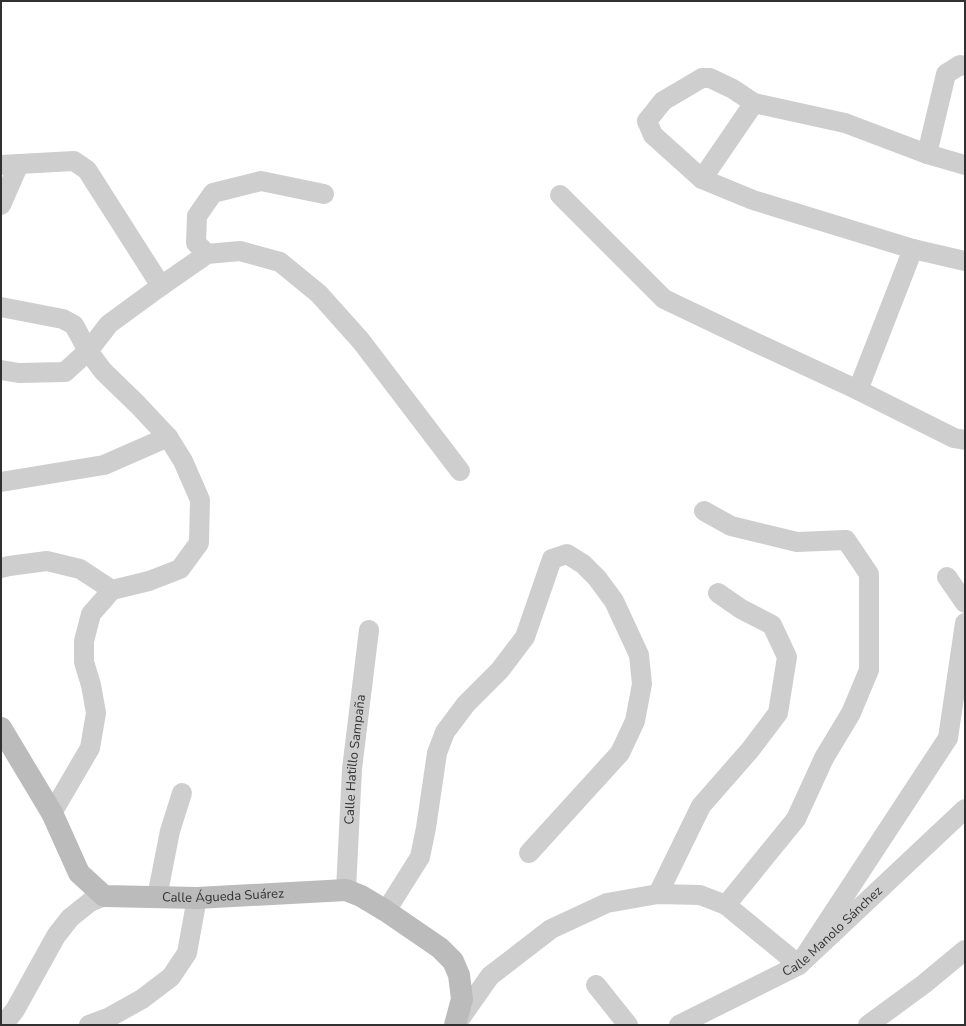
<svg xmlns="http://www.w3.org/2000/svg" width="966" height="1026" viewBox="0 0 966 1026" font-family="'Nunito Sans',sans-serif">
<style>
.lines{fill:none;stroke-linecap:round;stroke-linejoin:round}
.street{stroke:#cecece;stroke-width:20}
.secondary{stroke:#bbb;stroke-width:22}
.labels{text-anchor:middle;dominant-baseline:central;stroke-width:4;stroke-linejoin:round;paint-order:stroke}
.street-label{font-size:13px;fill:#313131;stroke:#fff}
</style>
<rect width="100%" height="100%" fill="#fff"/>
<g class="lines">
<!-- street -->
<g class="street">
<path d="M 927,154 L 946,74 L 960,65 L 965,66"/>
<path d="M 1,165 L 74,161 L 87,170 L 161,286"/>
<path d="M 965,165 L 927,154 L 845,123 L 754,103 L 733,89 L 710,78 L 702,78 L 663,101 L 647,121 L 653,135 L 702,179 L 753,200 L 913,249 L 965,261"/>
<path d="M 702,179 L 754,103"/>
<path d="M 560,195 L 664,299 L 750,340 L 858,390 L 954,438 L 965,440"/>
<path d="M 1,205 L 19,164"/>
<path d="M 207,254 L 196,243 L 197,216 L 213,193 L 261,181 L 324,194"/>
<path d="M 1,307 L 63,319 L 74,325 L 88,351 L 103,371 L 138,405 L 168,437 L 183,461 L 200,500 L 199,543 L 180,569 L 149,581 L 112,590 L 91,614 L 84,641 L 84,662 L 91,685 L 96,713 L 90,748 L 52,813"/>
<path d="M 1,370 L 19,373 L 65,372 L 88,351 L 109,324 L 161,286 L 207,254 L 240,251 L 280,262 L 319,294 L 361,341 L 460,471"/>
<path d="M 858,390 L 913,249"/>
<path d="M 1,482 L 104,465 L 168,437"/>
<path d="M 1,568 L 9,566 L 47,561 L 80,569 L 112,590"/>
<path d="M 947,577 L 965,603"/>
<path id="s1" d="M 346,890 L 352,769 L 369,630"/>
<path d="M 658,894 L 701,806 L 750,750 L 778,713 L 787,657 L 772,625 L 741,609 L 718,593"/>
<path d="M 157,897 L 170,831 L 182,793"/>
<path d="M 726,905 L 799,965 L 948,738 L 965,623"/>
<path d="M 386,911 L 420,857 L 426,828 L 437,753 L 445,732 L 466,704 L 500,670 L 525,637 L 552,559 L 567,554 L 583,564 L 597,578 L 614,601 L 639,655 L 642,684 L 635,721 L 620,753 L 529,853"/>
<path d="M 596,985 L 628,1025"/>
<path d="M 457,1023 L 490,976 L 551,929 L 607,903 L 658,894 L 700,895 L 726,905 L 796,819 L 824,758 L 851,713 L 869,670 L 869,574 L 846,540 L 797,542 L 731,526 L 704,511"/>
<path d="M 3,1025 L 15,1010 L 56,936 L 70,918 L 90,902 L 104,896"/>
<path d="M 89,1025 L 108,1018 L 142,999 L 171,977 L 187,953 L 197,898"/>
<path id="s2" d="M 679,1025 L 799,965 L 965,809"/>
<path d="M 868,1025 L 924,984 L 965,950"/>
</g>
<!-- secondary -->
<path class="secondary" id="s3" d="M 1,728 L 52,813 L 79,873 L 104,896 L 197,898 L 346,890 L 361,896 L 386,911 L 440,948 L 453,961 L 459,975 L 462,999 L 455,1025"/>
</g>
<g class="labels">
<!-- street labels -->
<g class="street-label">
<text stroke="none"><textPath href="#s1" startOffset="131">Calle Hatillo Sampaña</textPath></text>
<text stroke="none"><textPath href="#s3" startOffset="318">Calle Águeda Suárez</textPath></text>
<text stroke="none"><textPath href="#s2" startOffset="181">Calle Manolo Sánchez</textPath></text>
</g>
</g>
<!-- border -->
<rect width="966" height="1026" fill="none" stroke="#313131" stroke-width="4"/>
</svg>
